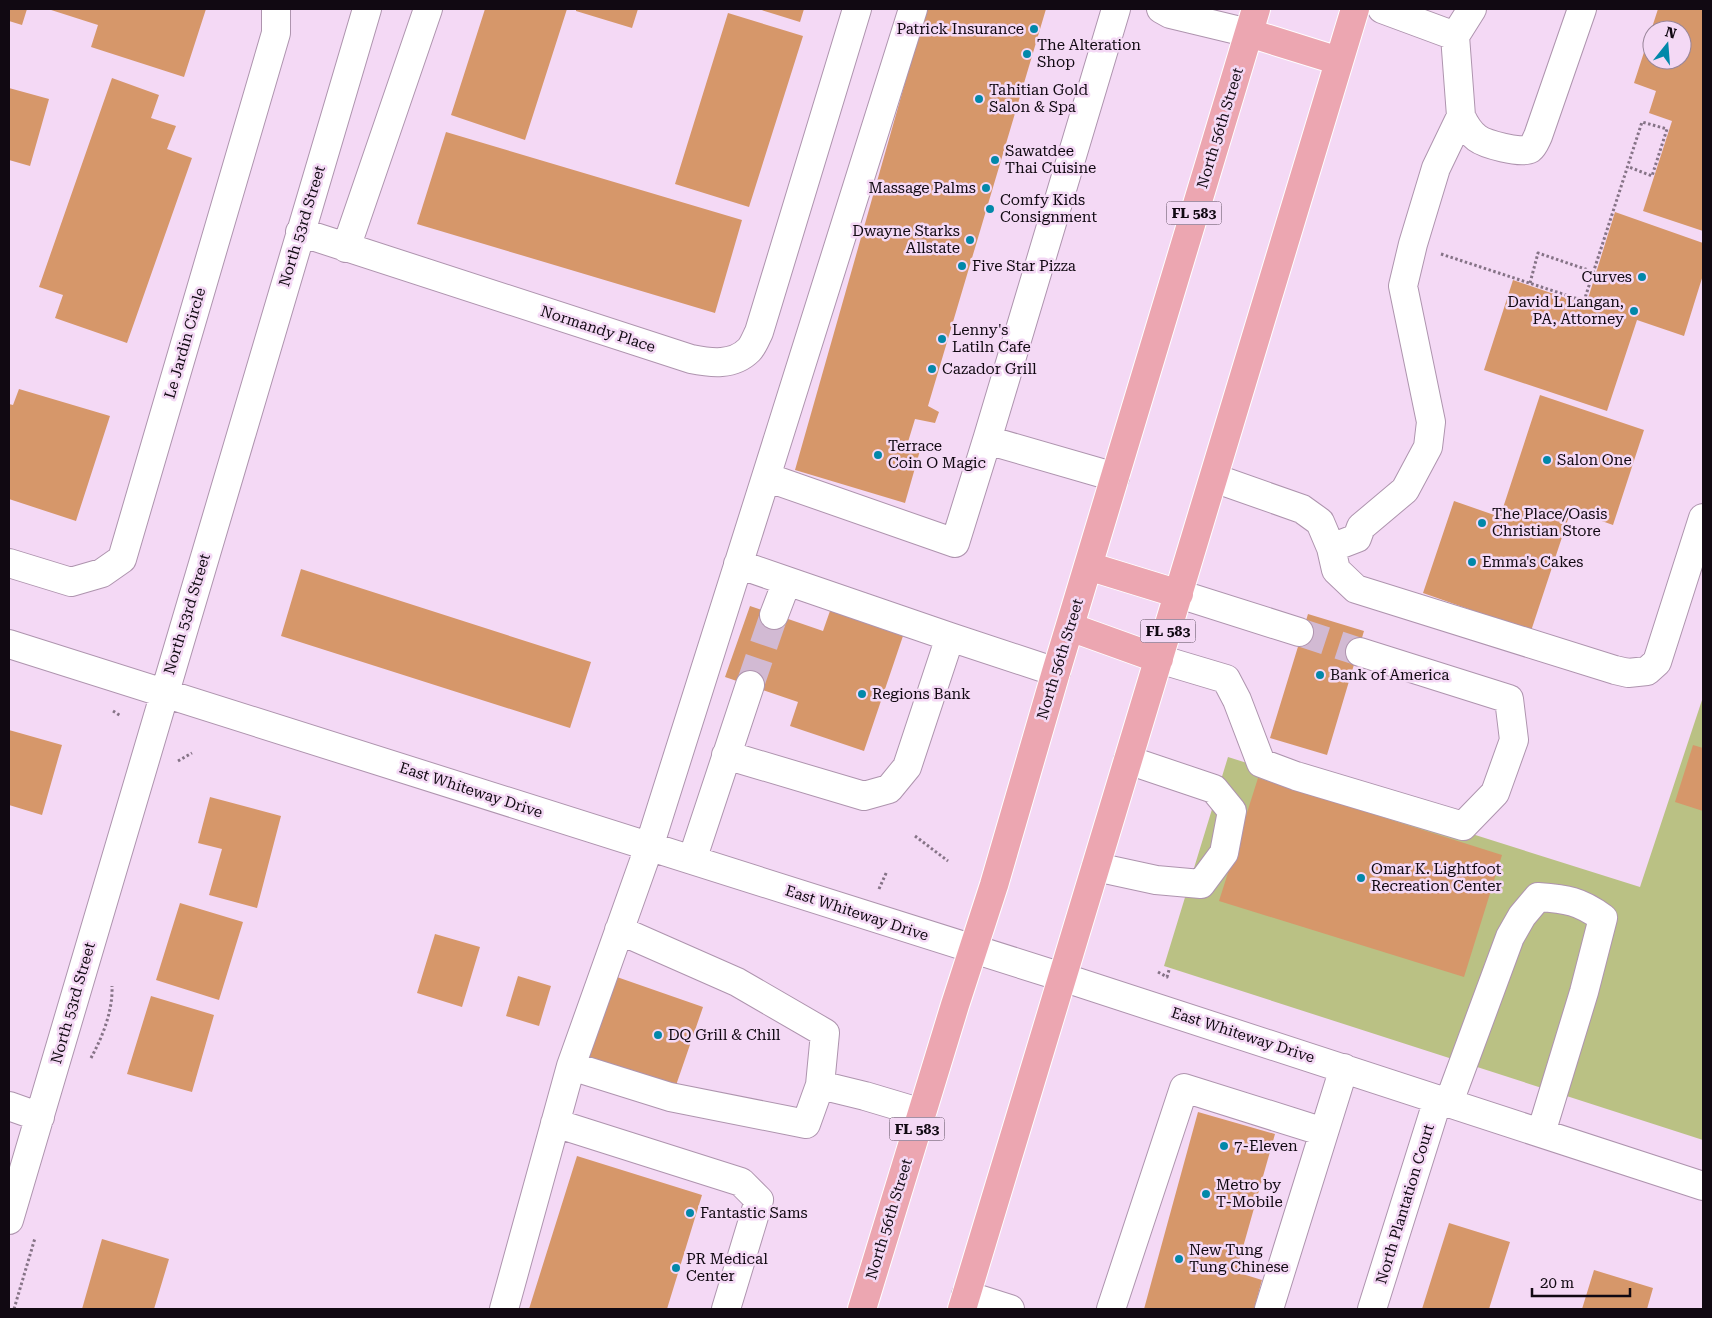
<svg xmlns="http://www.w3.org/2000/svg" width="1712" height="1318" viewBox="0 0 1712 1318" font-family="'Roboto Serif',serif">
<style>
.green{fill:#bac184}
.building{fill:#d6976a;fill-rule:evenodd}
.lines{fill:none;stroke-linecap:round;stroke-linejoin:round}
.minor-tunnel{stroke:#d2bad3;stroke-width:28;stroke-dasharray:28 14;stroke-linecap:butt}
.minor-casing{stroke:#ae94ae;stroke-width:30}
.major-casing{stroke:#fff;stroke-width:30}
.path{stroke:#857386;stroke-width:3;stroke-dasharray:2.5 2.5;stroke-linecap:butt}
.minor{stroke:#fff;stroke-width:28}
.major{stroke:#eca6b1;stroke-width:28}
.poi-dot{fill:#0288a9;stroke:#f4d9f5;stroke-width:2}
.labels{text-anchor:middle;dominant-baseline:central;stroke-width:5;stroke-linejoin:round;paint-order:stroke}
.shield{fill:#f4d9f5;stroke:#554756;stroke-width:1}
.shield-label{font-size:14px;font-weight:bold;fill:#110912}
.poi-label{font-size:15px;fill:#110912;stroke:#f4d9f5;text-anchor:start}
.street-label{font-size:15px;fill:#110912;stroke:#f4d9f5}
</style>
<rect width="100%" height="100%" fill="#f4d9f5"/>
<!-- green -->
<path class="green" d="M 1703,697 L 1703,1140 L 1164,966 L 1228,757 L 1640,887 Z"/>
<!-- building -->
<path class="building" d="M 9,9 L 27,9 L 22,25 L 9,21 Z
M 48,9 L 206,9 L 184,77 L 91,47 L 98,25 Z
M 485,9 L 567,9 L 525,140 L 451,115 Z
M 576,9 L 638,9 L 632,28 L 576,11 Z
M 758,9 L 804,9 L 800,22 Z
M 926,9 L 1046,9 L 928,406 L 939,412 L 935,423 L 915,419 L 908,442 L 921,447 L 905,503 L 795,470 Z
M 1658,9 L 1703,9 L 1703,231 L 1643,211 L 1672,121 L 1649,113 L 1656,91 L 1634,83 ZM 1652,30 L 1682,30 L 1682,60 L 1652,60 Z
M 728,13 L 803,36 L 749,207 L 675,184 Z
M 112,78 L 159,95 L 151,118 L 176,126 L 167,149 L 192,158 L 127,343 L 55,318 L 63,295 L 39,287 Z
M 9,88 L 49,99 L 30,166 L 9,160 Z
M 446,132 L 742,220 L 715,313 L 417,224 Z
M 1615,212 L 1703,243 L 1703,275 L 1684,336 L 1637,320 L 1607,411 L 1484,370 L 1513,280 L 1586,305 Z
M 19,389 L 110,416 L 76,521 L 9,499 L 9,404 L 13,405 Z
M 1540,395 L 1644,430 L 1613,525 L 1571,510 L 1531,631 L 1423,593 L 1454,501 L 1500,517 Z
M 301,569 L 591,662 L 570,728 L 281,636 Z
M 750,606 L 823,631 L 831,608 L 904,633 L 864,751 L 790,726 L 798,702 L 725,677 Z
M 1308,614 L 1364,631 L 1327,755 L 1270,738 Z
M 9,730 L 62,745 L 42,815 L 9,805 Z
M 1693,745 L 1703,748 L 1703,811 L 1675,802 Z
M 1258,778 L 1502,855 L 1464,977 L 1219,901 Z
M 210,797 L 281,816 L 257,908 L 209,895 L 222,849 L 198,843 Z
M 180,903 L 243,922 L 219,1000 L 156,980 Z
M 435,934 L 480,947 L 462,1007 L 417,993 Z
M 518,976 L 551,986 L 539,1026 L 506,1016 Z
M 614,976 L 703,1007 L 673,1094 L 584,1063 Z
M 151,996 L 214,1015 L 192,1092 L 127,1074 Z
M 1198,1112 L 1275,1134 L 1236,1272 L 1262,1280 L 1254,1309 L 1144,1309 Z
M 577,1156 L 702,1195 L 667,1309 L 529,1309 Z
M 1449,1223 L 1510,1242 L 1489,1309 L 1422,1309 Z
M 102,1239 L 169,1259 L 154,1309 L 82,1309 Z
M 1594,1270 L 1653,1288 L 1647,1309 L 1582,1309 Z"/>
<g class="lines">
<!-- minor-tunnel -->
<path class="minor-tunnel" d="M 1299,632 L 1360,652
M 750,685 L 774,615"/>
<defs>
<path id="minor" d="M 913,9 L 766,477 L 955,543 L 987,440 L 1115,477
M 1161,9 L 1170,14 L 1249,33
M 1382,9 L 1455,36
M 1472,9 L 1455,36 L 1461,116 C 1465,125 1469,132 1477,138 C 1485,144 1521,154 1530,149 C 1534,146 1536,140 1538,136 L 1582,9
M 300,232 L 691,359 C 711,363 733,366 749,350 C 753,346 756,338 759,332 L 857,9
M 346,248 L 428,9
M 987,440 L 1116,9
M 1214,478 L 1302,509 L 1320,522 L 1331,548 L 1336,570 L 1356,589 L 1615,670 L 1628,673 L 1647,671 L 1657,662 L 1703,518
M 1331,548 L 1357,538 L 1361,527 L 1405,490 L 1428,447 L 1431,422 L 1403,286 L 1413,244 L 1436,168 L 1461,116
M 9,563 L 71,582 L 102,573 L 122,559 L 276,33 L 276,9
M 738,564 L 787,581
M 1179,594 L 1299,632
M 774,615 L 787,581 L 950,637 L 1056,672
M 9,644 L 1062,977 L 1703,1186
M 1159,659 L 1226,679 L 1237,700 L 1261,763 L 1296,776 L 1463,826 L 1495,793 L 1514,740 L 1509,699 L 1360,652
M 726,755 L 864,796 L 889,789 L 907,767 L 950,637
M 692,860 L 750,685
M 1096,867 L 1156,880 L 1201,884 L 1224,853 L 1232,811 L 1214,789 L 1128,760
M 571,1066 L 670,1097 L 806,1124 L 820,1085 L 825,1033 L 737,982 L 619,930
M 820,1085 L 865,1096 L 922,1113
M 1449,1102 L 1510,937 L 1522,916 L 1538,897 C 1567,899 1580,901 1603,918 L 1584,992 L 1541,1133
M 9,1106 L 40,1117
M 555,1123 L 741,1182 L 759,1200 L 726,1309
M 9,1220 L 367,9
M 966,1295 L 1010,1309
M 504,1309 L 571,1066 L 649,847 L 766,477
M 1111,1309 L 1184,1088 L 1324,1132
M 1269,1309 L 1344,1068
M 1372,1309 L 1438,1099"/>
<path id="major" d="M 1249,33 L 1339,61
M 1088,566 L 1179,594
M 1070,627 L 1159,659
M 862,1309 L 955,1005 L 994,885 L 1056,672 L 1256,9
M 962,1309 L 1355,9"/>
</defs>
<!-- minor casing -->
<use href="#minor" class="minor-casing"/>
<!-- major casing -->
<use href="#major" class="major-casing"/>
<!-- path -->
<path class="path" d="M 1441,254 L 1584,301 L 1642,122 L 1667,129 L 1652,176 L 1629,167
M 1530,283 L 1538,253 L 1594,272
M 113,711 L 121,716
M 178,761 L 192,753
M 915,836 L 948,861
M 879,889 L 887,871
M 1158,972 L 1167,977 L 1169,970
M 91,1058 C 103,1036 113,1010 112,986
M 14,1309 L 35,1238"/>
<!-- minor -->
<use href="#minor" class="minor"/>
<!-- major -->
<use href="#major" class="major"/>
</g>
<!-- markers -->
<g class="poi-dot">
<circle cx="1034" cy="29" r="5"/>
<circle cx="1027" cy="54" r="5"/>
<circle cx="979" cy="99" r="5"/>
<circle cx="995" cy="160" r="5"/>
<circle cx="986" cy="188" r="5"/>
<circle cx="990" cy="209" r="5"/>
<circle cx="970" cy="240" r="5"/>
<circle cx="962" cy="266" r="5"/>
<circle cx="1642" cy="277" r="5"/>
<circle cx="1634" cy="311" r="5"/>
<circle cx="942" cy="339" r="5"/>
<circle cx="932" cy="369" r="5"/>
<circle cx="878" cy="455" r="5"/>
<circle cx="1547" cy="460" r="5"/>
<circle cx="1482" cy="523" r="5"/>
<circle cx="1472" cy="562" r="5"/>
<circle cx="1320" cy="675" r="5"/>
<circle cx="862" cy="694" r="5"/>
<circle cx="1361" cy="878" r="5"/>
<circle cx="658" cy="1035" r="5"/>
<circle cx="1224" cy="1146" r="5"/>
<circle cx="1206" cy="1194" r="5"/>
<circle cx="690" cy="1213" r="5"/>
<circle cx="1179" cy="1259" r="5"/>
<circle cx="676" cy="1268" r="5"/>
</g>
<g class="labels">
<!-- shield labels -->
<g class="shield">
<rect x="1166.5" y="201.5" width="55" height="23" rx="4"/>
<rect x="1140.5" y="619.5" width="55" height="23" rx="4"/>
<rect x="889.5" y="1117.5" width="55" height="23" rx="4"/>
</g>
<g class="shield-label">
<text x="1194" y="213">FL 583</text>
<text x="1168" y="631">FL 583</text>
<text x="917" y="1129">FL 583</text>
</g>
<!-- poi labels -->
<g class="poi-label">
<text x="1024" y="29" text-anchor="end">Patrick Insurance</text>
<text x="1037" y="45">The Alteration<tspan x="1037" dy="17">Shop</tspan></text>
<text x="989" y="90">Tahitian Gold<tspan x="989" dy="17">Salon &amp; Spa</tspan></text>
<text x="1005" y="151">Sawatdee<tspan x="1005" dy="17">Thai Cuisine</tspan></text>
<text x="976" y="188" text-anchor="end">Massage Palms</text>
<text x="1000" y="200">Comfy Kids<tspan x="1000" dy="17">Consignment</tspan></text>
<text x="960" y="231" text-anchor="end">Dwayne Starks<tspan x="960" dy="17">Allstate</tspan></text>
<text x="972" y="266">Five Star Pizza</text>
<text x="1632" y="277" text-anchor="end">Curves</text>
<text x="1624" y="302" text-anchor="end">David L Langan,<tspan x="1624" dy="17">PA, Attorney</tspan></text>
<text x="952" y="330">Lenny's<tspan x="952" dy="17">Latiln Cafe</tspan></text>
<text x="942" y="369">Cazador Grill</text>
<text x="888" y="446">Terrace<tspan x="888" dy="17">Coin O Magic</tspan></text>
<text x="1557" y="460">Salon One</text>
<text x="1492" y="514">The Place/Oasis<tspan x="1492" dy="17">Christian Store</tspan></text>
<text x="1482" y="562">Emma's Cakes</text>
<text x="1330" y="675">Bank of America</text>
<text x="872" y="694">Regions Bank</text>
<text x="1371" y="869">Omar K. Lightfoot<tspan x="1371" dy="17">Recreation Center</tspan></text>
<text x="668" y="1035">DQ Grill &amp; Chill</text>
<text x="1234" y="1146">7-Eleven</text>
<text x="1216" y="1185">Metro by<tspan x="1216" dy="17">T-Mobile</tspan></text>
<text x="700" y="1213">Fantastic Sams</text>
<text x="1189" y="1250">New Tung<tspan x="1189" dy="17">Tung Chinese</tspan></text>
<text x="686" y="1259">PR Medical<tspan x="686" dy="17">Center</tspan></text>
</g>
<!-- street labels -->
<g class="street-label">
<text transform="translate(1220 128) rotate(-73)">North 56th Street</text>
<text transform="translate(302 226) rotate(-73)">North 53rd Street</text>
<text transform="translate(598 329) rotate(18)">Normandy Place</text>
<text transform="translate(185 343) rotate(-74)">Le Jardin Circle</text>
<text transform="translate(187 614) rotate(-73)">North 53rd Street</text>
<text transform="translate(1060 659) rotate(-73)">North 56th Street</text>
<text transform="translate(471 790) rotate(18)">East Whiteway Drive</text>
<text transform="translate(857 913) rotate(18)">East Whiteway Drive</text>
<text transform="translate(73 1003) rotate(-74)">North 53rd Street</text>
<text transform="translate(1243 1035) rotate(18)">East Whiteway Drive</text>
<text transform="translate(1405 1204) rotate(-73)">North Plantation Court</text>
<text transform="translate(889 1219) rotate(-73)">North 56th Street</text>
</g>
</g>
<!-- border -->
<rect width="1712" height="1318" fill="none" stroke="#110912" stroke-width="20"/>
<!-- north arrow -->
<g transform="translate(1667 45) rotate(17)"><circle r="24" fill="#f4d9f5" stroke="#99869a"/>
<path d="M0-4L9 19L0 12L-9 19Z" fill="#0288a9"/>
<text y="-8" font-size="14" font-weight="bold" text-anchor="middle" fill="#110912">N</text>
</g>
<!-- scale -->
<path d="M1532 1288v8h98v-8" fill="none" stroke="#110912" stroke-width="2.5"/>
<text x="1540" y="1288" font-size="15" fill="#110912" stroke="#f4d9f5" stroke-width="4" paint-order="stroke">20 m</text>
</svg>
